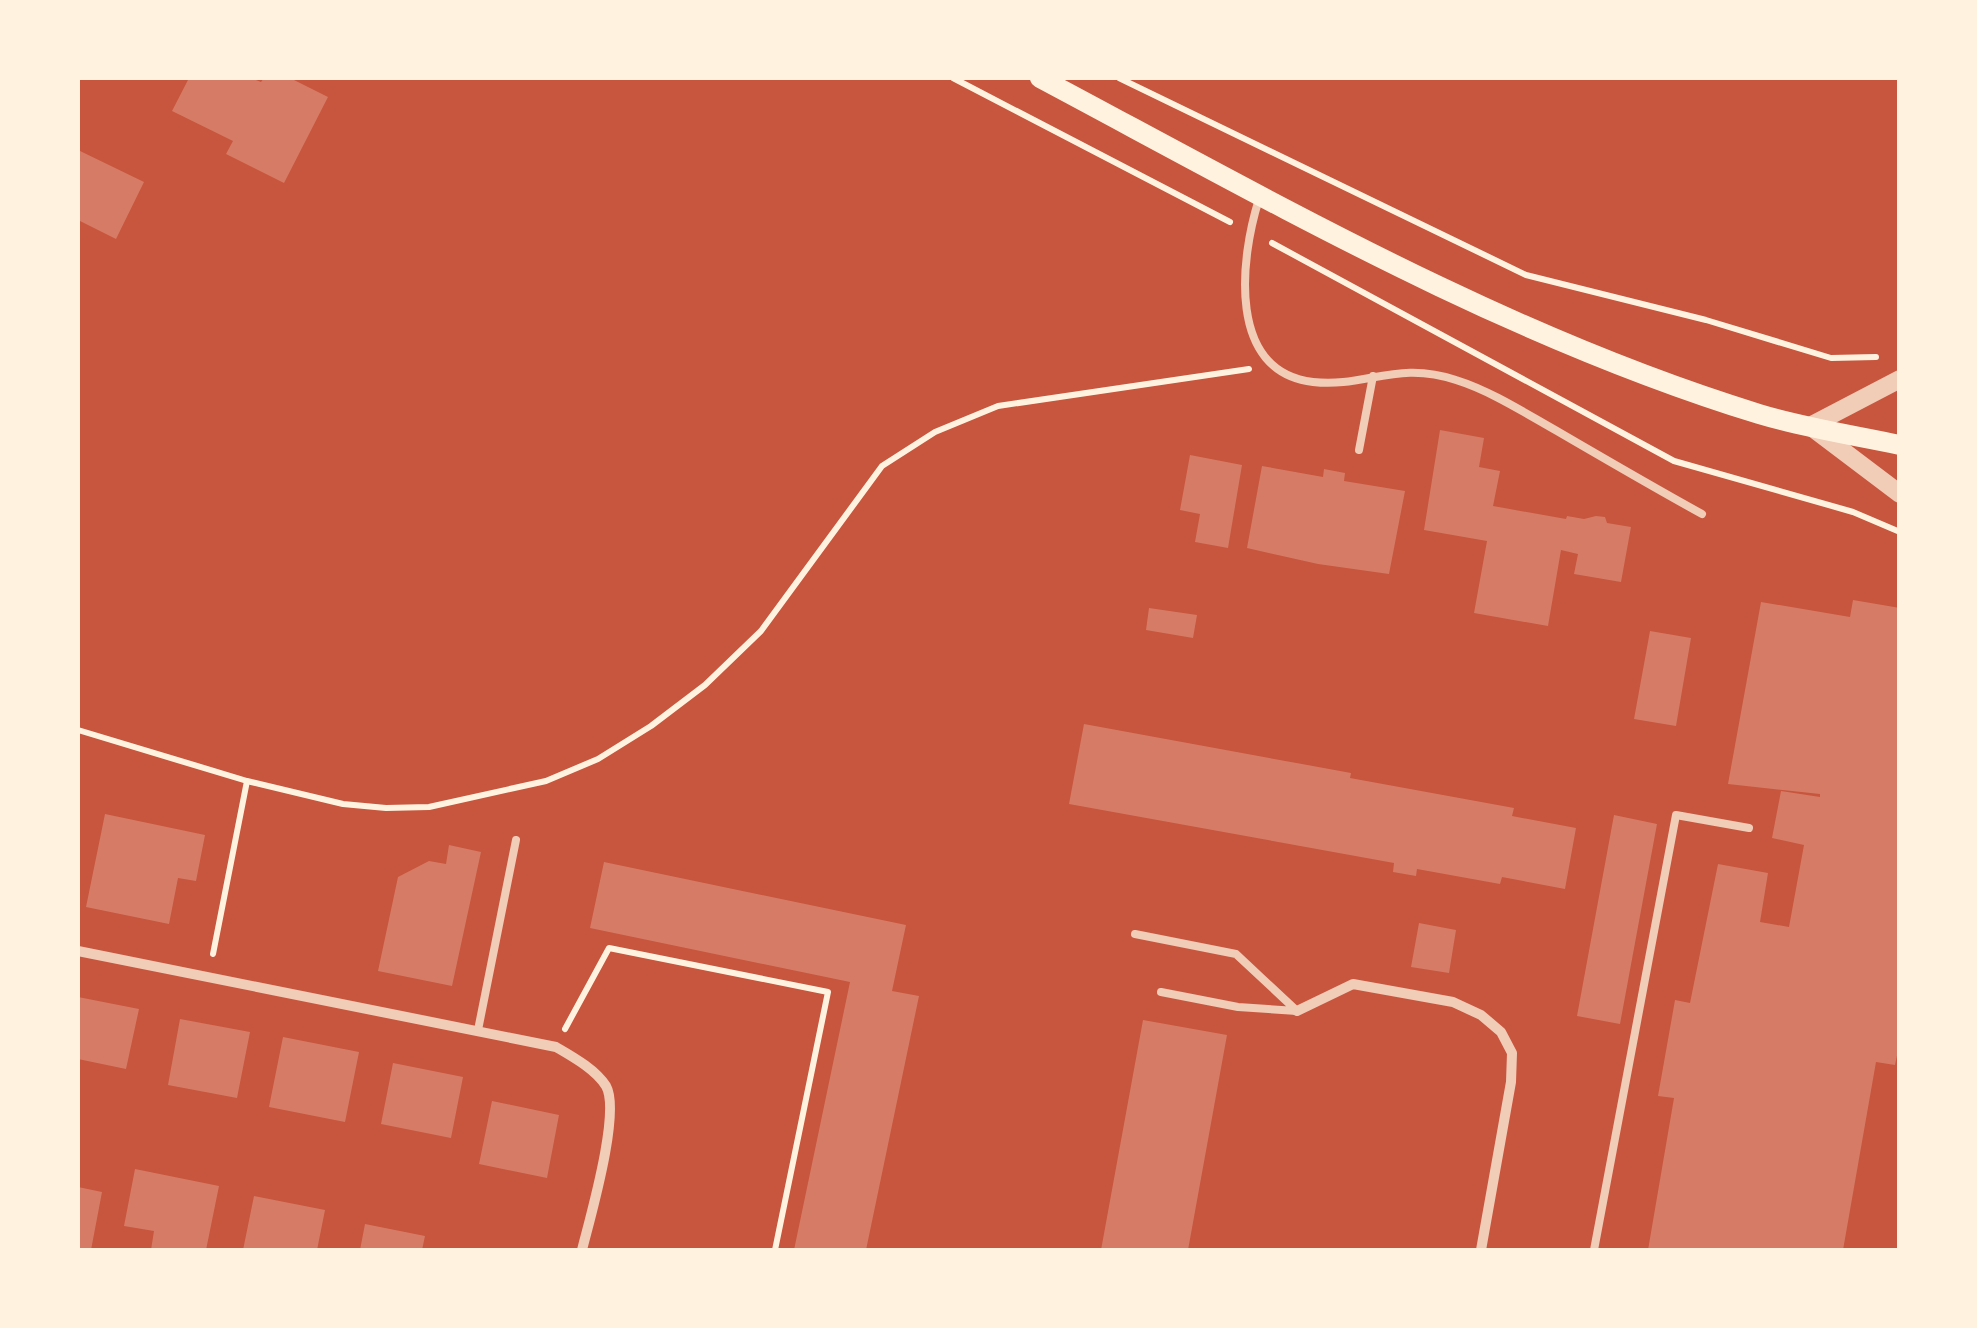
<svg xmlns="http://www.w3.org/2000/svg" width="1977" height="1328" viewBox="0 0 1977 1328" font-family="'Space Grotesk',sans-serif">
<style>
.building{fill:#d67c66}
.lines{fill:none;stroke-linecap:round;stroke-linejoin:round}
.path{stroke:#fff3e0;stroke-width:6}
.service{stroke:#f1ccb7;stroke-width:8}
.minor{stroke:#f1ccb7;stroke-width:10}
.tertiary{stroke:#f1ccb7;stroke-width:18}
.secondary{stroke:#fff3e0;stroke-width:20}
</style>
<rect width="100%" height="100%" fill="#c8553d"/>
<!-- building -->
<path class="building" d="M 189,78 L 251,78 L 261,82 L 264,78 L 290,78 L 328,97 L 284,183 L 226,154 L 233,141 L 172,111 Z
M 78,150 L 144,182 L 116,239 L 78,220 Z
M 1440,430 L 1484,438 L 1479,467 L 1500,471 L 1493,506 L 1566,519 L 1567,516 L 1584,519 L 1596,516 L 1605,517 L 1607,523 L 1631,527 L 1621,582 L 1574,574 L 1578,554 L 1561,550 L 1548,626 L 1474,613 L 1487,541 L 1424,530 Z
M 1190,455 L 1242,465 L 1228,548 L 1195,542 L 1200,514 L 1180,510 Z
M 1262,466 L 1323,477 L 1324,469 L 1345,473 L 1344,481 L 1405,491 L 1389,574 L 1318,564 L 1247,548 Z
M 1853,600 L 1900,608 L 1900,1041 L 1895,1065 L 1876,1062 L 1843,1250 L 1648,1250 L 1674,1098 L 1658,1096 L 1675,1000 L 1690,1003 L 1718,864 L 1768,873 L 1760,922 L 1789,927 L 1804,845 L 1772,838 L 1781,791 L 1820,797 L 1820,794 L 1728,784 L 1761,602 L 1850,617 Z
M 1149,608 L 1197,615 L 1193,638 L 1146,630 Z
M 1650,631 L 1691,638 L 1676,726 L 1634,719 Z
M 1084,724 L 1351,773 L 1350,778 L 1514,808 L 1512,816 L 1576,828 L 1565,889 L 1502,877 L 1500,884 L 1417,869 L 1416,876 L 1393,872 L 1394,863 L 1069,804 Z
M 105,814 L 205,835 L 196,881 L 178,878 L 169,924 L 86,907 Z
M 1614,815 L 1657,824 L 1620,1024 L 1577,1016 Z
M 449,845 L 481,852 L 452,986 L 378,971 L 398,877 L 429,861 L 446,864 Z
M 604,862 L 906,925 L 892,991 L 919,996 L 866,1250 L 794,1250 L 850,982 L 590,928 Z
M 1419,923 L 1456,930 L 1449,973 L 1411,967 Z
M 78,997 L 139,1009 L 126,1069 L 78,1059 Z
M 180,1019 L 250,1032 L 237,1098 L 168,1085 Z
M 1143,1020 L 1227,1035 L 1188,1250 L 1101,1250 Z
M 283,1037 L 359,1052 L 345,1122 L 269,1107 Z
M 393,1063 L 463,1077 L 451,1138 L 381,1124 Z
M 492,1101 L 559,1115 L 547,1178 L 479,1164 Z
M 135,1169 L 219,1186 L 206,1250 L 151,1250 L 154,1231 L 124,1226 Z
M 78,1187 L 102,1192 L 91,1250 L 78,1250 Z
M 254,1196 L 325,1210 L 317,1250 L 243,1250 Z
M 365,1224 L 425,1236 L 422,1250 L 360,1250 Z"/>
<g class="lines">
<!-- path -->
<path class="path" d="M 953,78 L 1230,222
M 1119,78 L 1526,275 L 1706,320 L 1831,358 L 1876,357
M 1272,243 L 1674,461 L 1853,512 L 1900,532
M 78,730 L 247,781 L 213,954
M 247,781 L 343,804 L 386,808 L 429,807 L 546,781 L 598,759 L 651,726 L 705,685 L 761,631 L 882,466 L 935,432 L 998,406 L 1249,369
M 565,1029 L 609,948 L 828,992 L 775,1250"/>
<!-- service -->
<path class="service" d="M 1259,199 C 1240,259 1227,372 1313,382 C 1365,388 1397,360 1456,380 C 1491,391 1525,413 1557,431 C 1605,459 1653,487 1702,514
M 1359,450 L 1373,376
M 1135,934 L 1236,954 L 1297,1011
M 1161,992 L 1238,1007 L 1297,1011
M 478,1030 L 516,840
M 1594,1250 L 1676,815 L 1749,828"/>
<!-- minor -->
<path class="minor" d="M 78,951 L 556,1047 C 573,1057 595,1069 606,1086 C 621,1112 590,1218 582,1250
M 1297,1011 L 1353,984 L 1453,1002 L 1481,1015 L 1501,1032 L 1512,1053 L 1511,1082 L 1481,1250"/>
<!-- tertiary -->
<path class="tertiary" d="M 1900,379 L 1810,426 L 1900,494"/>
<!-- secondary -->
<path class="secondary" d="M 1040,78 C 1273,202 1505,336 1759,414 C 1805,428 1853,435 1900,445"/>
</g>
<!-- border -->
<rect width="1977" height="1328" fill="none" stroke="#fff3e0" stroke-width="160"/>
</svg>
